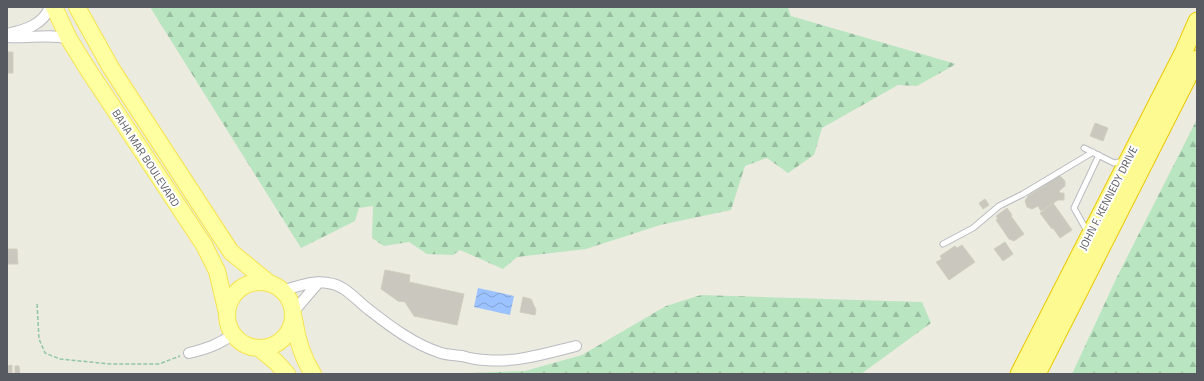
<svg xmlns="http://www.w3.org/2000/svg" width="1204" height="381" viewBox="0 0 1204 381" font-family="'Titillium Web',sans-serif">
<style>
.forest{fill:url(#forest-firs)}
.water{fill:url(#water-waves)}
.building{fill:#c9c7be;stroke:#d0cebd}
.lines{fill:none;stroke-linecap:round;stroke-linejoin:round}
.service-casing{stroke:#babbc2;stroke-width:7}
.minor-casing{stroke:#babbc2;stroke-width:12}
.primary-casing{stroke:#f6e34e;stroke-width:18}
.trunk-casing{stroke:#ebc900;stroke-width:19}
.path{stroke:#92c6aa;stroke-width:1.5;stroke-dasharray:4 2;stroke-linecap:butt}
.service{stroke:#fff;stroke-width:5}
.minor{stroke:#fff;stroke-width:10}
.primary{stroke:#feffa1;stroke-width:16}
.trunk{stroke:#fefa92;stroke-width:17}
.labels{text-anchor:middle;dominant-baseline:central;stroke-width:4;stroke-linejoin:round;paint-order:stroke}
.street-label{font-size:11px;fill:#585a61;stroke:#fff}
</style>
<defs>
<pattern id="forest-firs" width="22" height="20" patternUnits="userSpaceOnUse"><rect width="22" height="20" fill="#b9e5c1"/><path d="M5 1l3.5 6h-7zM16 11l3.5 6h-7z" fill="#99bda0"/></pattern>
<pattern id="water-waves" width="16" height="10" patternUnits="userSpaceOnUse"><rect width="16" height="10" fill="#9cc3ff"/><path d="M0 5q4-4 8 0t8 0" fill="none" stroke="#82a1d2"/></pattern>
</defs>
<rect width="100%" height="100%" fill="#ecebdf"/>
<!-- forest -->
<path class="forest" d="M 150,7 L 788,7 L 791,16 L 956,64 L 917,86 L 898,85 L 822,128 L 814,155 L 788,173 L 767,158 L 745,166 L 731,210 L 660,225 L 586,249 L 517,257 L 503,269 L 460,250 L 453,255 L 427,254 L 409,242 L 384,246 L 372,238 L 373,206 L 359,208 L 355,221 L 301,248 Z
M 1197,119 L 1197,374 L 1072,374 L 1116,279 Z
M 701,295 L 922,302 L 931,323 L 861,374 L 466,374 L 467,373 L 525,371 L 582,355 L 666,306 Z"/>
<!-- water -->
<path class="water" d="M 478,288 L 514,296 L 510,315 L 474,307 Z"/>
<!-- building -->
<path class="building" d="M 7,52 L 13,52 L 13,73 L 7,73 Z
M 1095,123 L 1108,128 L 1103,141 L 1090,136 Z
M 1060,176 L 1065,181 L 1065,186 L 1059,191 L 1060,193 L 1064,193 L 1064,200 L 1058,200 L 1041,211 L 1038,206 L 1032,209 L 1027,207 L 1025,201 L 1028,196 L 1057,177 Z
M 985,199 L 989,205 L 983,209 L 979,203 Z
M 1053,203 L 1072,230 L 1060,238 L 1053,228 L 1052,229 L 1040,213 Z
M 1007,208 L 1012,215 L 1011,216 L 1024,234 L 1014,241 L 1009,239 L 996,220 L 998,219 L 996,216 Z
M 1005,242 L 1013,254 L 1003,261 L 994,249 Z
M 962,245 L 975,262 L 949,280 L 936,262 L 942,259 L 940,256 L 955,246 L 957,248 Z
M 7,249 L 17,249 L 18,264 L 7,264 Z
M 385,270 L 410,275 L 409,282 L 464,294 L 457,325 L 414,316 L 405,302 L 398,301 L 381,289 Z
M 523,297 L 531,299 L 536,310 L 535,315 L 520,312 Z
M 12,365 L 12,374 L 7,374 L 7,366 Z
M 15,366 L 19,366 L 20,374 L 15,374 Z"/>
<g class="lines">
<defs>
<path id="service" d="M 1084,148 L 1114,163 L 1124,161
M 1087,231 L 1074,208 L 1099,155
M 943,244 L 973,228 L 999,206 L 1023,194 L 1093,152"/>
<path id="minor" d="M 7,34 C 25,30 43,25 50,7
M 7,37 C 28,39 49,33 69,39
M 283,290 C 298,287 312,280 328,283 C 345,285 355,299 368,309 C 390,326 413,344 441,353 C 447,355 455,355 462,356 C 469,358 478,360 486,360 C 516,363 547,353 576,346
M 294,311 L 319,282
M 189,353 C 205,349 219,345 233,334"/>
<path id="primary" d="M 54,7 L 69,39 L 87,68 L 204,245 L 217,271 L 227,313
M 77,7 L 111,68 L 152,131 L 231,252 L 269,283
M227 315a33 33 0 1 1 66 0a33 33 0 1 1-66 0Z
M 294,319 C 297,339 302,357 313,374
M 259,348 L 276,362 L 287,374"/>
<path id="trunk" d="M 1019,374 L 1184,51 L 1197,21
M 1037,374 L 1197,59"/>
</defs>
<!-- service casing -->
<use href="#service" class="service-casing"/>
<!-- minor casing -->
<use href="#minor" class="minor-casing"/>
<!-- primary casing -->
<use href="#primary" class="primary-casing"/>
<!-- trunk casing -->
<use href="#trunk" class="trunk-casing"/>
<!-- path -->
<path class="path" d="M 37,304 L 39,339 L 45,353 L 60,359 L 110,364 L 159,364 L 180,356"/>
<!-- service -->
<use href="#service" class="service"/>
<!-- minor -->
<use href="#minor" class="minor"/>
<!-- primary -->
<use href="#primary" class="primary"/>
<!-- trunk -->
<use href="#trunk" class="trunk"/>
</g>
<g class="labels">
<!-- street labels -->
<g class="street-label">
<text transform="translate(146 158) rotate(57)">BAHA MAR BOULEVARD</text>
<text transform="translate(1108 198) rotate(-63)">JOHN F. KENNEDY DRIVE</text>
</g>
</g>
<!-- border -->
<rect width="1204" height="381" fill="none" stroke="#585a61" stroke-width="16"/>
</svg>
